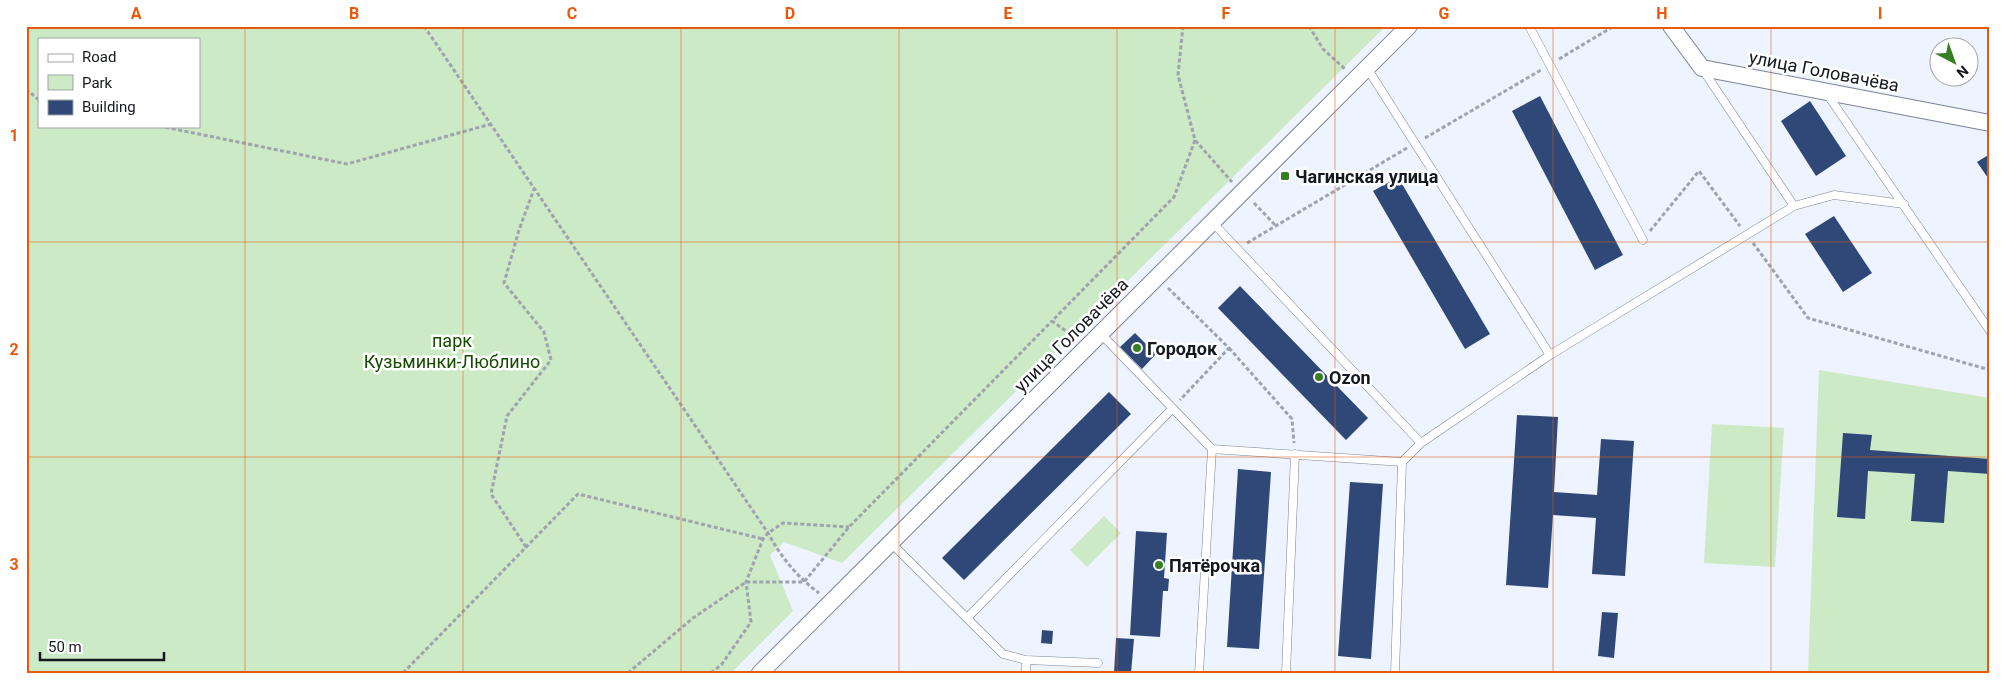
<svg xmlns="http://www.w3.org/2000/svg" width="2016" height="699" viewBox="0 0 2016 699" font-family="Roboto,sans-serif">
<style>
.green{fill:#cceac5;fill-rule:evenodd}
.building{fill:#304878}
.lines{fill:none;stroke-linecap:round;stroke-linejoin:round}
.service-casing{stroke:#7a8394;stroke-width:9}
.minor-casing{stroke:#7a8394;stroke-width:18}
.path{stroke:#9ea3ad;stroke-width:3;stroke-dasharray:4 2.5;stroke-linecap:butt}
.service{stroke:#fff;stroke-width:8}
.minor{stroke:#fff;stroke-width:16}
.grid{fill:none;stroke:#e8590c;stroke-width:1;stroke-opacity:0.55}
.poi-dot{fill:#387f23;stroke:#fff;stroke-width:2}
.labels{text-anchor:middle;dominant-baseline:central;stroke-width:5;stroke-linejoin:round;paint-order:stroke}
.street-label{font-size:18px;fill:#15181e;stroke:#fff}
.poi-label{font-size:18px;font-weight:bold;fill:#15181e;stroke:#fff;text-anchor:start}
.park-label{font-size:18px;fill:#144b00;stroke:#fff}
.neatline{fill:none;stroke:#e8590c;stroke-width:2}
.grid-label{font-size:16px;text-anchor:middle;font-weight:bold;fill:#e8590c}
</style>
<rect width="100%" height="100%" fill="#edf3ff"/>
<!-- green -->
<path class="green" d="M 26,26 L 1386,26 L 842,563 L 784,542 L 770,555 L 793,611 L 731,673 L 26,673 ZM 39,39 L 199,39 L 199,126 L 39,126 Z
M 1819,370 L 1990,398 L 1990,673 L 1808,673 Z
M 1712,424 L 1784,428 L 1775,567 L 1704,563 Z
M 1104,516 L 1121,533 L 1087,567 L 1070,550 Z"/>
<!-- building -->
<path class="building" d="M 1540,96 L 1623,255 L 1595,270 L 1512,111 Z
M 1810,101 L 1846,156 L 1816,176 L 1781,121 Z
M 1990,154 L 1990,181 L 1977,162 Z
M 1398,177 L 1490,334 L 1465,349 L 1373,191 Z
M 1834,216 L 1872,273 L 1843,292 L 1805,234 Z
M 1240,286 L 1368,418 L 1346,440 L 1218,308 Z
M 1135,333 L 1156,354 L 1142,369 L 1120,347 Z
M 1109,392 L 1131,414 L 964,580 L 942,558 Z
M 1517,415 L 1558,417 L 1554,492 L 1597,495 L 1601,439 L 1634,441 L 1625,576 L 1592,574 L 1596,518 L 1553,515 L 1548,588 L 1506,585 Z
M 1843,433 L 1872,435 L 1870,450 L 1990,459 L 1990,474 L 1948,471 L 1944,523 L 1911,521 L 1915,474 L 1868,471 L 1865,519 L 1837,517 Z
M 1238,469 L 1271,472 L 1259,649 L 1227,647 Z
M 1350,482 L 1383,484 L 1371,659 L 1338,656 Z
M 1136,531 L 1167,533 L 1164,578 L 1169,579 L 1168,591 L 1163,591 L 1160,637 L 1130,635 Z
M 1602,612 L 1618,613 L 1614,658 L 1598,656 Z
M 1042,630 L 1053,631 L 1052,644 L 1041,643 Z
M 1116,638 L 1134,639 L 1131,673 L 1114,673 Z"/>
<g class="lines">
<defs>
<path id="service" d="M 1529,26 L 1643,240
M 1367,68 L 1550,355
M 1703,70 L 1794,206
M 1827,94 L 1990,331
M 1212,222 L 1421,443
M 1101,334 L 1212,449 L 1199,673
M 1212,449 L 1402,462
M 891,543 L 1003,654 L 1026,660 L 1098,663
M 968,617 L 1172,409
M 1026,673 L 1026,660
M 1286,673 L 1295,454
M 1395,673 L 1402,462 L 1421,443 L 1550,355 L 1794,206 L 1834,195 L 1904,204"/>
<path id="minor" d="M 1671,26 L 1702,68 L 1990,123
M 760,673 L 1409,26"/>
</defs>
<!-- service casing -->
<use href="#service" class="service-casing"/>
<!-- minor casing -->
<use href="#minor" class="minor-casing"/>
<!-- path -->
<path class="path" d="M 424,26 L 768,533 C 781,557 797,577 819,593
M 1183,26 L 1178,75 L 1195,140 L 1232,182
M 1309,26 L 1323,49 L 1345,69
M 1559,59 L 1614,26
M 26,89 L 39,100
M 159,126 L 347,164 L 491,124
M 1425,138 L 1541,70
M 1254,203 L 1276,226
M 1650,231 L 1699,171 L 1740,226
M 1247,243 L 1407,148
M 1753,243 L 1808,318 L 1990,370
M 1168,288 L 1229,348 L 1180,400
M 1076,338 L 1052,321 L 1174,197 L 1195,140
M 1229,348 L 1292,419 L 1294,443
M 526,547 L 491,494 L 507,416 L 551,360 L 544,332 L 504,283 L 519,230 L 534,189
M 403,673 L 578,494 L 763,539
M 628,673 L 693,618 L 746,582 L 804,582 L 849,527 L 1052,321
M 711,673 L 722,664 L 751,622 L 746,582 L 763,539 L 768,533 L 783,523 L 849,527"/>
<!-- service -->
<use href="#service" class="service"/>
<!-- minor -->
<use href="#minor" class="minor"/>
</g>
<!-- grid -->
<path class="grid" d="M 245,26 L 245,673M 463,26 L 463,673M 681,26 L 681,673M 899,26 L 899,673M 1117,26 L 1117,673M 1335,26 L 1335,673M 1553,26 L 1553,673M 1771,26 L 1771,673M 26,242 L 1990,242M 26,457 L 1990,457"/>
<!-- markers -->
<g class="poi-dot">
<rect x="1280" y="171" width="10" height="10" rx="2.5"/>
<circle cx="1137" cy="348" r="5"/>
<circle cx="1319" cy="377" r="5"/>
<circle cx="1159" cy="565" r="5"/>
</g>
<g class="labels">
<!-- street labels -->
<g class="street-label">
<text transform="translate(1824 71) rotate(11)">улица Головачёва</text>
<text transform="translate(1071 335) rotate(-45)">улица Головачёва</text>
</g>
<!-- poi labels -->
<g class="poi-label">
<text x="1295" y="176">Чагинская улица</text>
<text x="1147" y="348">Городок</text>
<text x="1329" y="377">Ozon</text>
<text x="1169" y="565">Пятёрочка</text>
</g>
<!-- park labels -->
<g class="park-label">
<text x="452" y="340">парк<tspan x="452" dy="21">Кузьминки-Люблино</tspan></text>
</g>
</g>
<!-- border -->
<rect width="2016" height="699" fill="none" stroke="#ffffff" stroke-width="55"/>
<!-- legend -->
<rect x="38" y="38" width="162" height="90" fill="#ffffff" stroke="#a1a3a5"/>
<rect x="48" y="54" width="25" height="8" fill="#ffffff" stroke="#a1a3a5"/>
<text x="82" y="62" font-size="15" fill="#15181e">Road</text>
<rect x="48" y="75" width="25" height="15" fill="#cceac5" stroke="#a1a3a5"/>
<text x="82" y="88" font-size="15" fill="#15181e">Park</text>
<rect x="48" y="100" width="25" height="15" fill="#304878" stroke="#a1a3a5"/>
<text x="82" y="112" font-size="15" fill="#15181e">Building</text>
<!-- north arrow -->
<g transform="translate(1954 62) rotate(139)"><circle r="24" fill="#ffffff" stroke="#a1a3a5"/>
<path d="M0-4L9 19L0 12L-9 19Z" fill="#387f23"/>
<text y="-8" font-size="14" font-weight="bold" text-anchor="middle" fill="#15181e">N</text>
</g>
<!-- scale -->
<path d="M40 652v8h124v-8" fill="none" stroke="#15181e" stroke-width="2.5"/>
<text x="48" y="652" font-size="15" fill="#15181e" stroke="#ffffff" stroke-width="4" paint-order="stroke">50 m</text>
<rect x="28" y="28" width="1960" height="644" class="neatline"/>
<g class="grid-label">
<text x="136" y="19">A</text>
<text x="354" y="19">B</text>
<text x="572" y="19">C</text>
<text x="790" y="19">D</text>
<text x="1008" y="19">E</text>
<text x="1226" y="19">F</text>
<text x="1444" y="19">G</text>
<text x="1662" y="19">H</text>
<text x="1880" y="19">I</text>
<text x="14" y="141">1</text>
<text x="14" y="355">2</text>
<text x="14" y="570">3</text>
</g>
</svg>
